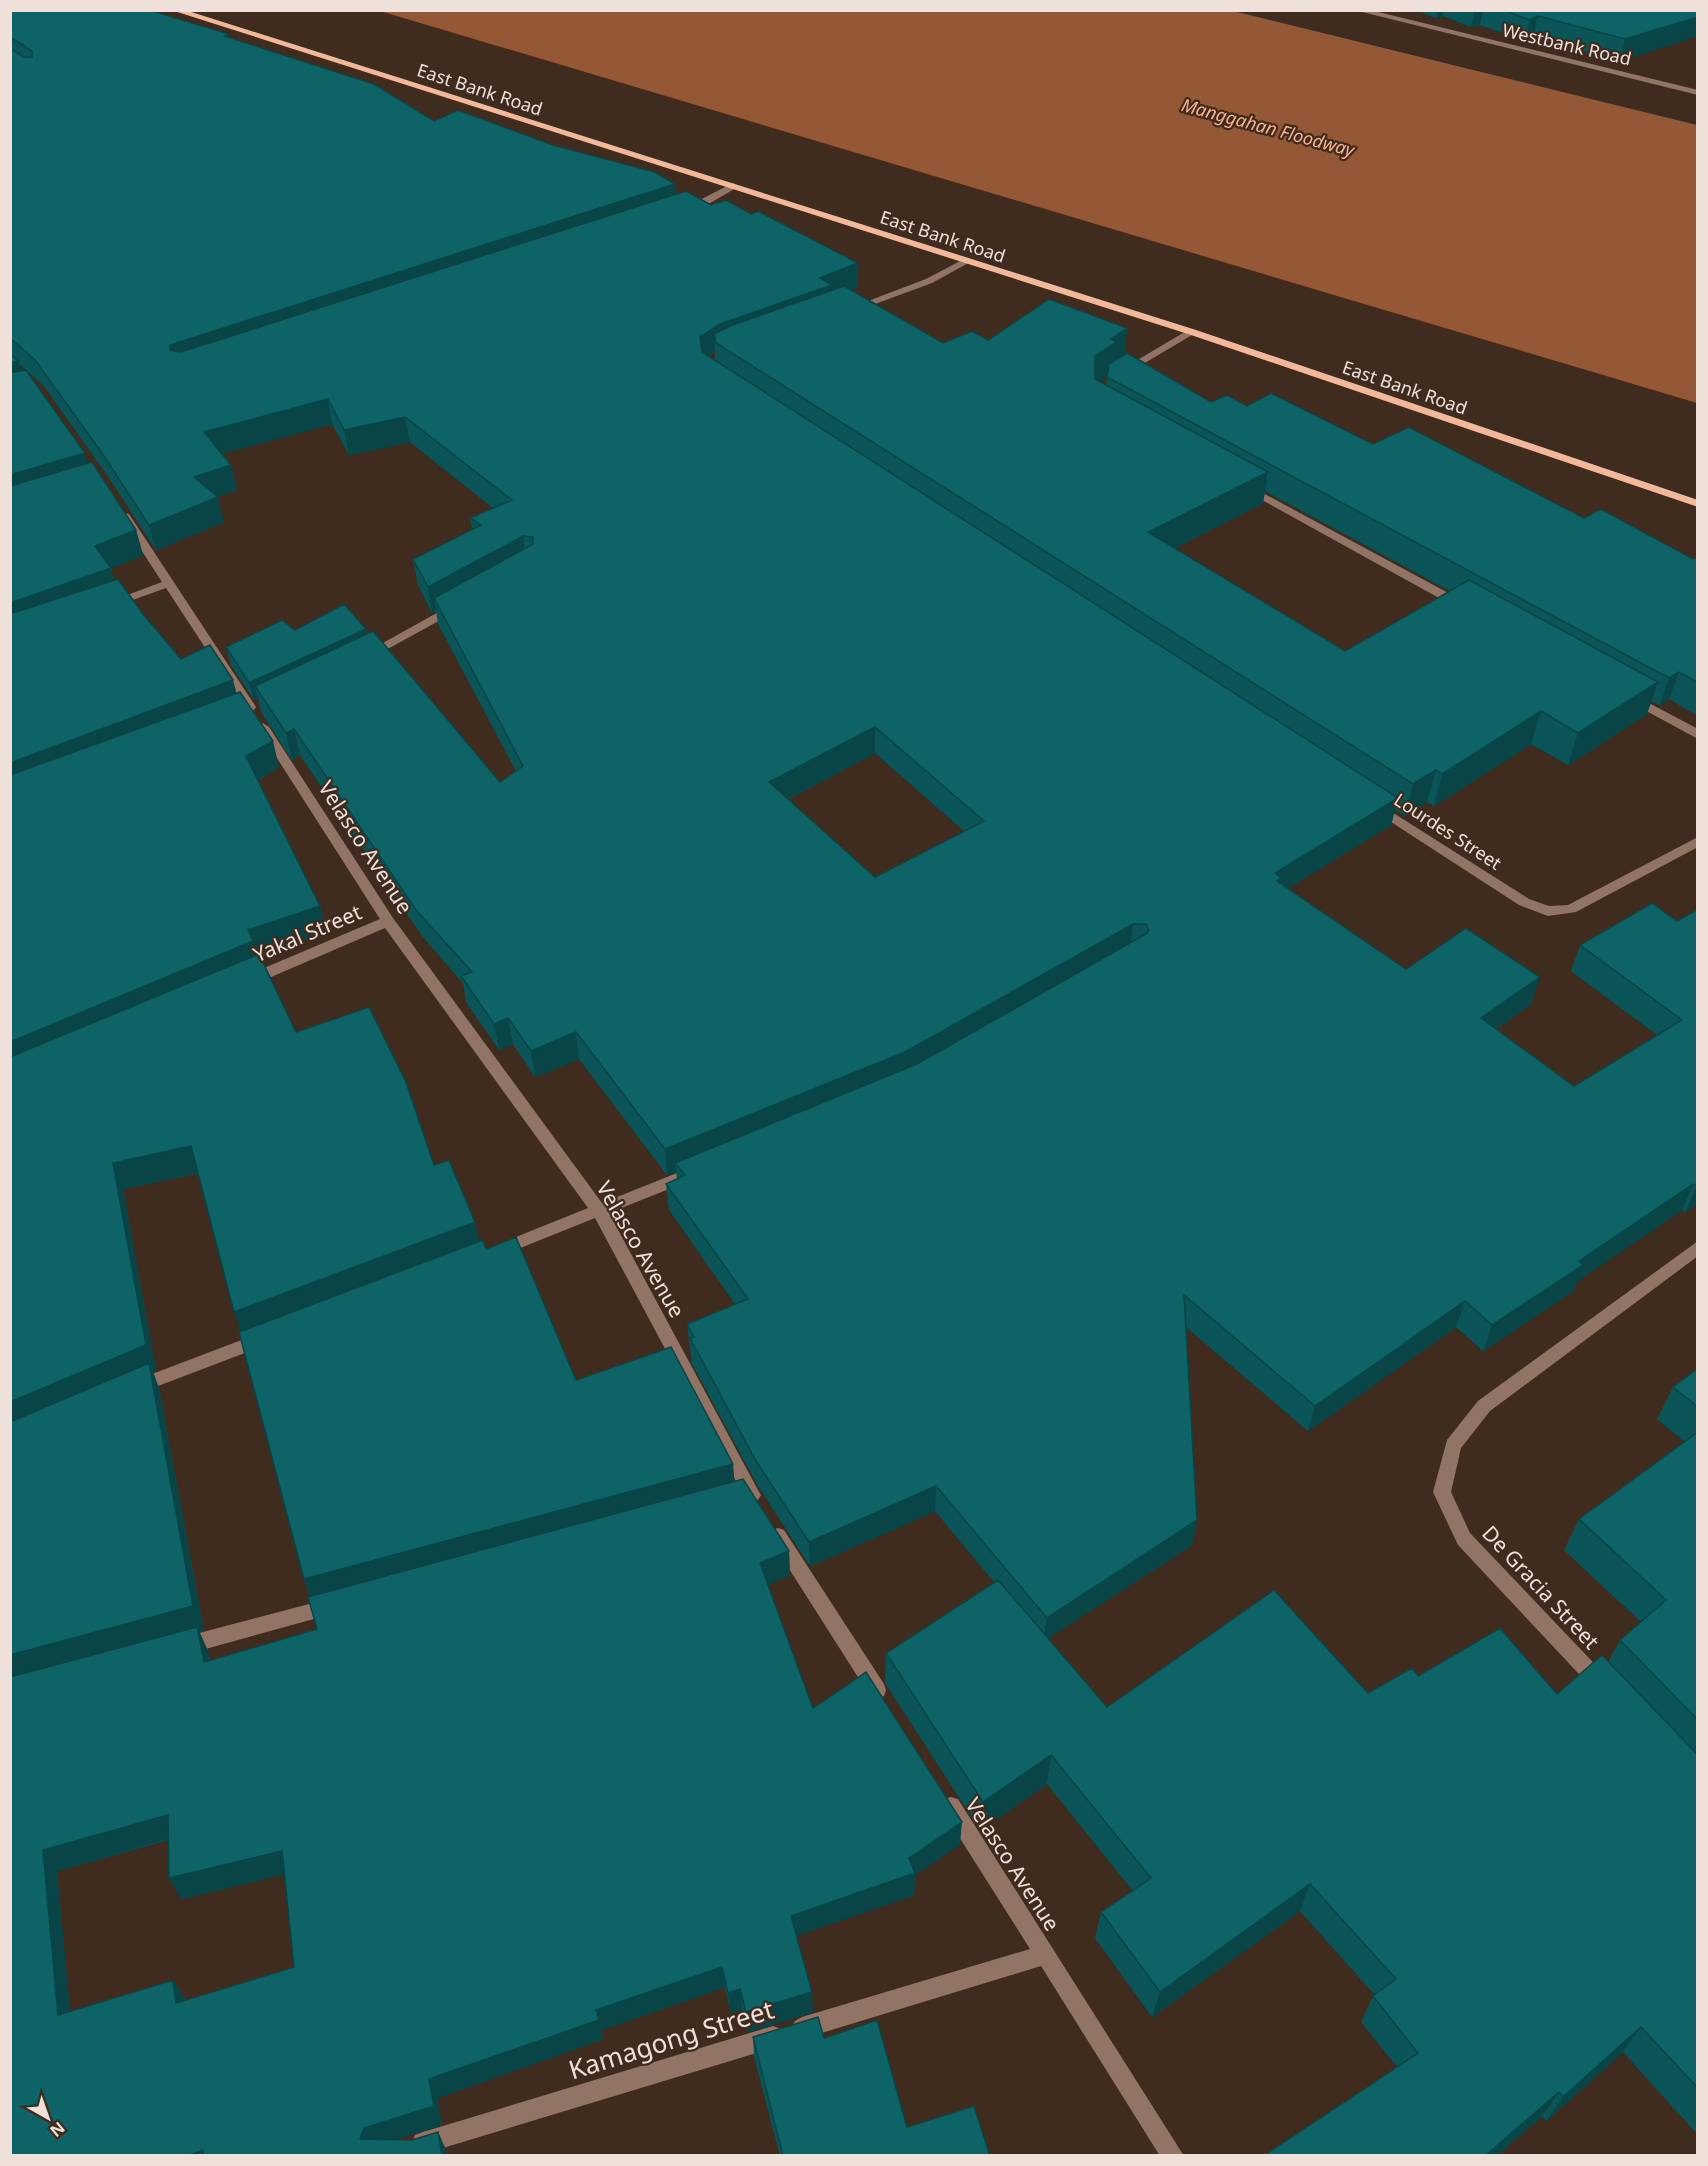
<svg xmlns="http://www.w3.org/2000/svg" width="1708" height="2166" viewBox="0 0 1708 2166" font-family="'Noto Sans',sans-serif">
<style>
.water{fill:#945837}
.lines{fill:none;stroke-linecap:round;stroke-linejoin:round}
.minor{fill:#917466;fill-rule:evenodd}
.major{fill:#f1b89a;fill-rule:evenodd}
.wall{fill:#0b5558;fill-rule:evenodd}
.shaded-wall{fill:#094547}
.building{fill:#0d6366;stroke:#094547;stroke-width:1.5;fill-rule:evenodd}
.labels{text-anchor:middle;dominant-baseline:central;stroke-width:4.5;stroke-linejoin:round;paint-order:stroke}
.far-street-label{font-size:18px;fill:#efe0d9;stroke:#402b1f}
.far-water-label{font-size:18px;font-style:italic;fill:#fab38d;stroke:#402b1f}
.street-label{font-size:21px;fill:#efe0d9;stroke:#402b1f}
.near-street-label{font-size:26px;fill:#efe0d9;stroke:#402b1f}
</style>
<rect width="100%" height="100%" fill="#402b1f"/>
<!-- water -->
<path class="water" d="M 380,11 L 1233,11 L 1697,125 L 1697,403 Z"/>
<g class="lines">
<!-- minor -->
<path class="minor" d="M 1354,10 L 1370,10 L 1698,90 L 1698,95 Z
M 733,183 L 738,186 L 736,188 L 705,206 L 687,212 L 682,209 Z
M 964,259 L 972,261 L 932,283 L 856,311 L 847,309 L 926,279 Z
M 1188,330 L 1197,332 L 1128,373 L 1119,371 Z
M 1248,485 L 1465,602 L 1467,605 L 1465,608 L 1457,608 L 1244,490 L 1244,486 Z
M 125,513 L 129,514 L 256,707 L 254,710 L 246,710 L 166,588 L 116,606 L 112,607 L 106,603 L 162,582 L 119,516 Z
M 453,604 L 457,605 L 457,611 L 373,657 L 365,657 L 363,654 Z
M 1632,694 L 1698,729 L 1698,739 L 1628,701 L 1626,698 L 1628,695 Z
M 263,723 L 269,727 L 393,918 L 602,1203 L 677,1173 L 689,1173 L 691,1177 L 689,1181 L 609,1213 L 758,1490 L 761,1495 L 758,1500 L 752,1503 L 746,1500 L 595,1218 L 508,1253 L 502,1255 L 496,1253 L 494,1249 L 496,1245 L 588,1208 L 385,928 L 255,984 L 245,984 L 243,980 L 245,976 L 380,919 L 257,727 Z
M 1376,802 L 1529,899 L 1549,906 L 1568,905 L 1698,837 L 1698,847 L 1576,912 L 1548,916 L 1519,905 L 1371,809 L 1369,806 L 1371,803 Z
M 1698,1241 L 1698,1256 L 1490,1411 L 1461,1448 L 1451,1492 L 1470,1533 L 1607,1677 L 1609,1683 L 1607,1689 L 1600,1692 L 1593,1689 L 1458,1545 L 1433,1492 L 1447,1440 L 1478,1401 Z
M 260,1333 L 266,1335 L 268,1340 L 266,1345 L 137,1394 L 131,1392 L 129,1387 L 131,1382 Z
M 778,1528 L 784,1530 L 884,1684 L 886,1690 L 884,1696 L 877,1699 L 870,1696 L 772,1542 L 769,1536 L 772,1530 Z
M 332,1598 L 339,1600 L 341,1606 L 339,1612 L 332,1614 L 184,1655 L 177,1652 L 175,1646 L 177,1640 L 184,1637 Z
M 951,1797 L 958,1799 L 1184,2156 L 1160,2156 L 1041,1966 L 802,2039 L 795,2035 L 791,2028 L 795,2021 L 802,2017 L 1030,1949 L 944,1813 L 941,1806 L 944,1799 Z
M 773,2026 L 781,2029 L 784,2037 L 781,2045 L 773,2048 L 423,2154 L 415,2151 L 412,2143 L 415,2135 L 423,2132 Z"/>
<!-- major -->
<path class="major" d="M 171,10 L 185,10 L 1196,330 L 1698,500 L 1698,507 L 1188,334 Z"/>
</g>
<!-- wall -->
<path class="wall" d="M 10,10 L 229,37 L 434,121 L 553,145 L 675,184 L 675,194 L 711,205 L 751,214 L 858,263 L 858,287 L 851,290 L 943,343 L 988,340 L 1127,328 L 1124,355 L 1211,402 L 1247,406 L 1373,444 L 1584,518 L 1693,559 L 1698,556 L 1698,716 L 1669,699 L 1660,705 L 1651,701 L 1647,714 L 1568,765 L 1531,744 L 1434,806 L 1427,802 L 1405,816 L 1395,810 L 1391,825 L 1288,888 L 1406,969 L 1531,1004 L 1496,1029 L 1574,1086 L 1657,1035 L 1571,971 L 1580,945 L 1677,921 L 1698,909 L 1698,1204 L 1685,1212 L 1682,1210 L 1577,1281 L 1573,1291 L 1483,1351 L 1456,1327 L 1308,1431 L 1185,1326 L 1197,1520 L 1192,1545 L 1048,1638 L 1107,1707 L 1368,1693 L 1418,1676 L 1557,1694 L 1608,1662 L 1620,1640 L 1641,1622 L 1564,1550 L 1579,1519 L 1684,1441 L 1657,1419 L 1673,1387 L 1698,1368 L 1698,2135 L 1623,2052 L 1546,2121 L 1542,2116 L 1496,2156 L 1263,2156 L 1397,2067 L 1361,2022 L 1373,1996 L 1375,1995 L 1300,1911 L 1152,2017 L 1095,1938 L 1101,1912 L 1133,1891 L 1047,1784 L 980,1830 L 885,1683 L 886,1653 L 994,1582 L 935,1511 L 810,1566 L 758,1486 L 692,1364 L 687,1324 L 735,1304 L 669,1210 L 666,1184 L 677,1179 L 676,1172 L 667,1175 L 579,1059 L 535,1077 L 513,1044 L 499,1050 L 466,1002 L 463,983 L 422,936 L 300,755 L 292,760 L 261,712 L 258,698 L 254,700 L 231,665 L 226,647 L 295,630 L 367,634 L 500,782 L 516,771 L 438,624 L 436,611 L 432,613 L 418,585 L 413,559 L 472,529 L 470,518 L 493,508 L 410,442 L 349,455 L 332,424 L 222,453 L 231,465 L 237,490 L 217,496 L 224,522 L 156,550 L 109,478 L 43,385 L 18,363 L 21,371 L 136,530 L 143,555 L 111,568 L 114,580 L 181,659 L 236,693 L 279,767 L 258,780 L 320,906 L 326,932 L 260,955 L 296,1032 L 434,1165 L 475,1222 L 479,1242 L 486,1249 L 576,1380 L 734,1481 L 789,1551 L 790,1575 L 768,1584 L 813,1708 L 960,1844 L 915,1875 L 914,1895 L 797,1935 L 813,2012 L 748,2032 L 742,2009 L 731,2013 L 725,1987 L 601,2030 L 603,2039 L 437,2098 L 442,2125 L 392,2140 L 412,2140 L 438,2132 L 446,2150 L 447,2156 L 10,2156 ZM 715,352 L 715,360 L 709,356 ZM 1107,377 L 1106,385 L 1100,381 ZM 1265,491 L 1450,591 L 1345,651 L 1175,548 L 1263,503 ZM 875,753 L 964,831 L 875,877 L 788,799 ZM 198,1173 L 241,1331 L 304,1579 L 310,1597 L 317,1629 L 210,1660 L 208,1651 L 199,1631 L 204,1630 L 159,1388 L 153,1372 L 156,1370 L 123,1189 ZM 168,1840 L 181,1899 L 284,1874 L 294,1967 L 186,2000 L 173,1980 L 70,2011 L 57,1871 Z
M 1416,10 L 1698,10 L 1620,61 L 1533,37 L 1525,41 L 1480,25 L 1471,27 L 1443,16 L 1436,18 Z
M 753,2037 L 824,2038 L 907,2127 L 990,2156 L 780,2156 L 754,2056 Z"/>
<!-- shaded-wall -->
<path class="shaded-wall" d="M 1438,10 L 1444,10 L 1443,16 L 1436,18 Z
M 1475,10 L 1483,10 L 1480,25 L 1471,27 Z
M 1538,16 L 1533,37 L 1525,41 L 1530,20 Z
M 1698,17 L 1698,36 L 1620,61 L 1625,39 Z
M 675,184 L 676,207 L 177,374 L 170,345 Z
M 858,263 L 858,287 L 832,297 L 714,334 L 715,352 L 701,361 L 700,337 L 720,324 L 820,278 Z
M 1127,328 L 1124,358 L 1113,372 L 1093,386 L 1095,356 L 1111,339 Z
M 18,361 L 26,386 L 10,390 L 10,363 Z
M 328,399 L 332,424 L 210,457 L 204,432 Z
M 405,417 L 410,442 L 349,455 L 344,430 Z
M 85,453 L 92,478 L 10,502 L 10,475 Z
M 231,465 L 237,490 L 201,502 L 194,477 Z
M 1268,472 L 1263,503 L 1145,563 L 1148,532 Z
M 218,497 L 224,522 L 156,550 L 149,525 Z
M 136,530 L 143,555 L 111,568 L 118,594 L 10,631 L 10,603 L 95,546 Z
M 523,536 L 526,562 L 434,598 L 436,611 L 432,613 L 428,587 Z
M 366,629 L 369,647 L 255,686 L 258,698 L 254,700 L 249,683 Z
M 1679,672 L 1669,699 L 1660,705 L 1669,678 Z
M 233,680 L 240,706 L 10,792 L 10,763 Z
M 1658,682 L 1647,714 L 1568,765 L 1578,733 Z
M 1541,711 L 1531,744 L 1434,806 L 1442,774 Z
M 875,727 L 875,753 L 770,808 L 769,782 Z
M 294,729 L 300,755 L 292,760 L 286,733 Z
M 273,741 L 279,767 L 253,782 L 246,756 Z
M 1436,770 L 1427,802 L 1405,816 L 1413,784 Z
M 1398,798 L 1391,825 L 1278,894 L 1275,873 Z
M 320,906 L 326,932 L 258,956 L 10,1073 L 10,1042 L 248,930 Z
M 1133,924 L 1130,950 L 904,1078 L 675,1163 L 676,1172 L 667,1175 L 665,1149 Z
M 1540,977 L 1531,1004 L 1473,1044 L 1481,1018 Z
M 508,1018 L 513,1044 L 499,1050 L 494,1024 Z
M 576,1032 L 579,1059 L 535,1077 L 531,1051 Z
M 191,1146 L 200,1172 L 123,1189 L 156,1370 L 153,1372 L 159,1388 L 204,1630 L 199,1631 L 208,1651 L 214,1685 L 10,1683 L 10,1402 L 113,1163 Z
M 1693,1184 L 1682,1210 L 1577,1281 L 1573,1291 L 1483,1351 L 1492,1325 L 1579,1261 Z
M 1697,1186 L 1698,1186 L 1698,1204 L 1685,1212 Z
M 475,1222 L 481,1248 L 243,1338 L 234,1312 Z
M 1465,1301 L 1456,1327 L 1308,1431 L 1315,1406 Z
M 733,1464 L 735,1487 L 312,1601 L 304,1579 Z
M 936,1486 L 935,1511 L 810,1566 L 809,1542 Z
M 1197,1520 L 1192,1545 L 1043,1641 L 1047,1618 Z
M 789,1551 L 790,1575 L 762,1587 L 760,1563 Z
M 1051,1755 L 1047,1784 L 980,1830 L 983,1802 Z
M 168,1815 L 179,1836 L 57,1871 L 72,2035 L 58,2015 L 43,1850 Z
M 962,1822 L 960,1844 L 915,1875 L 914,1895 L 793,1937 L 791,1916 L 909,1858 Z
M 282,1851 L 292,1872 L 181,1899 L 169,1878 Z
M 1310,1884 L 1300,1911 L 1152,2017 L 1160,1992 Z
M 722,1967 L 725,1987 L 601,2030 L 603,2039 L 437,2098 L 442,2125 L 373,2146 L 360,2139 L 364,2128 L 429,2079 L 596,2010 Z
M 173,1980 L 186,2000 L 176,2003 Z
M 740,1989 L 742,2009 L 731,2013 L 728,1993 Z
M 812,1992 L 813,2012 L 748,2032 L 746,2012 Z
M 1641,2027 L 1623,2052 L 1546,2121 L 1563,2097 Z
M 1559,2092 L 1542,2116 L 1496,2156 L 1485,2156 Z
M 438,2132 L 446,2150 L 447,2156 L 442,2156 Z
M 203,2150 L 206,2156 L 187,2156 Z"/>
<!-- building -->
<path class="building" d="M 10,10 L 149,10 L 229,34 L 225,36 L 374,84 L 434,121 L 458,110 L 553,145 L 655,172 L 675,184 L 170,345 L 170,350 L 181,352 L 686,191 L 711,205 L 726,200 L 751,214 L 758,211 L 858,263 L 820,278 L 832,285 L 720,324 L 700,337 L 702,352 L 1398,798 L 1275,873 L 1281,878 L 1277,881 L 1406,969 L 1466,928 L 1540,977 L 1481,1018 L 1574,1086 L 1682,1020 L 1580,945 L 1652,903 L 1677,921 L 1698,909 L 1698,1186 L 1697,1186 L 1693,1184 L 1579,1261 L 1583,1265 L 1492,1325 L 1465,1301 L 1315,1406 L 1184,1295 L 1197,1520 L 1047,1618 L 936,1486 L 809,1542 L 756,1461 L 690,1338 L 694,1337 L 687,1324 L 748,1299 L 666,1184 L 685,1175 L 675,1163 L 917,1064 L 1146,934 L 1149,930 L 1146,924 L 1133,924 L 905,1052 L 665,1149 L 576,1032 L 531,1051 L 508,1018 L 494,1024 L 461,976 L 472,972 L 416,910 L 294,729 L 286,733 L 255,686 L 373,631 L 500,782 L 523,766 L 434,598 L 533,544 L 533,537 L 523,536 L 428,587 L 413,559 L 481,525 L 470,518 L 512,500 L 405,417 L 344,430 L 328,399 L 204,432 L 231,465 L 194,477 L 218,497 L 149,525 L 102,453 L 35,360 L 10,338 L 10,48 L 23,57 L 32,57 L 32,51 L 10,37 ZM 875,727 L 984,821 L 875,877 L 769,782 Z
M 1503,10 L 1698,10 L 1698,17 L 1625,39 L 1538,16 L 1530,20 Z
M 844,286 L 943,343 L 972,331 L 988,340 L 1049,299 L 1127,328 L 1111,339 L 1116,342 L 1095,356 L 1095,379 L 1268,472 L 1148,532 L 1345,651 L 1469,580 L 1658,682 L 1578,733 L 1541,711 L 1442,774 L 1436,770 L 1413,784 L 716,343 L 714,334 L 730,326 Z
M 1127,353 L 1211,402 L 1227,395 L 1247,406 L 1271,393 L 1373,444 L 1409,427 L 1584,518 L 1601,509 L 1693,559 L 1698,556 L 1698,683 L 1679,672 L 1669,678 L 1107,377 L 1109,364 Z
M 10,354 L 18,361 L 10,363 Z
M 26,370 L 85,453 L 10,475 L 10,373 Z
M 92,462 L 136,530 L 95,546 L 111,568 L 10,603 L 10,486 Z
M 118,579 L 143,614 L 181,659 L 210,645 L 233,680 L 10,763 L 10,614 Z
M 344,604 L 366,629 L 249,683 L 226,647 L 282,620 L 295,630 Z
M 240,692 L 273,741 L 246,756 L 320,906 L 248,930 L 253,941 L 10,1042 L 10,775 Z
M 259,954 L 296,1032 L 369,1007 L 406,1082 L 434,1165 L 449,1160 L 475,1222 L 234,1312 L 191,1146 L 113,1163 L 146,1345 L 10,1402 L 10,1057 Z
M 516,1237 L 576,1380 L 671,1347 L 733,1464 L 304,1579 L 239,1332 L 483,1240 L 486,1249 Z
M 149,1363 L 193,1606 L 10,1655 L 10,1422 Z
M 1698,1368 L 1698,1407 L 1673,1387 Z
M 1698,1432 L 1698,1720 L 1620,1640 L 1666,1600 L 1579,1519 Z
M 743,1479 L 789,1551 L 760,1563 L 813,1708 L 866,1672 L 962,1822 L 909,1858 L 915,1873 L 791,1916 L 812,1992 L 746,2012 L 740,1989 L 728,1993 L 722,1967 L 596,2010 L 599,2020 L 429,2079 L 434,2106 L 364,2128 L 360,2139 L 412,2140 L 438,2132 L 442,2156 L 203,2156 L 203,2150 L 187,2156 L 10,2156 L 10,1677 L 197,1627 L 204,1662 L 317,1629 L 308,1597 ZM 168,1815 L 169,1878 L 282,1851 L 294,1967 L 176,2003 L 173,1980 L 58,2015 L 43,1850 Z
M 998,1580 L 1107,1707 L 1274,1590 L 1368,1693 L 1412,1668 L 1418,1676 L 1500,1628 L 1557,1694 L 1602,1655 L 1698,1755 L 1698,2088 L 1641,2027 L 1563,2097 L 1559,2092 L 1485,2156 L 1263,2156 L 1418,2053 L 1373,1996 L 1396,1979 L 1310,1884 L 1160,1992 L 1101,1912 L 1151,1878 L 1051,1755 L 983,1802 L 886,1653 Z
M 818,2017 L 824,2038 L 877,2020 L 907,2127 L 974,2106 L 990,2156 L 783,2156 L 753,2037 Z"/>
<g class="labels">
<!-- far-street labels -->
<g class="far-street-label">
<text transform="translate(1567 44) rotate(13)">Westbank Road</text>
<text transform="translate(480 89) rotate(18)">East Bank Road</text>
<text transform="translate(943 236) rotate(18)">East Bank Road</text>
<text transform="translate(1405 387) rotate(19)">East Bank Road</text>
<text transform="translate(1448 831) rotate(33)">Lourdes Street</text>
</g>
<!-- far-water labels -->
<g class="far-water-label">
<text transform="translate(1268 127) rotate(15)">Manggahan Floodway</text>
</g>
<!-- street labels -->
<g class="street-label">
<text transform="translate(366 847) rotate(57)">Velasco Avenue</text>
<text transform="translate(307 933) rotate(-23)">Yakal Street</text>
<text transform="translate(641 1249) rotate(60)">Velasco Avenue</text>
<text transform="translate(1541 1587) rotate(47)">De Gracia Street</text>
<text transform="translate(1013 1864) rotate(57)">Velasco Avenue</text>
</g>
<!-- near-street labels -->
<g class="near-street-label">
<text transform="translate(671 2039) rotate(-17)">Kamagong Street</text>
</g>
</g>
<!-- border -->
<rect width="1708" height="2166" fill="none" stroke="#efe0d9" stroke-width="24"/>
<!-- north arrow -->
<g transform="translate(48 2118) rotate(140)" stroke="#402b1f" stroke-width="4.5" paint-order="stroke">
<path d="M0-4.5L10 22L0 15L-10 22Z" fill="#efe0d9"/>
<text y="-9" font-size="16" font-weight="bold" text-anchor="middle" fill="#efe0d9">N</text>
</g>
</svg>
